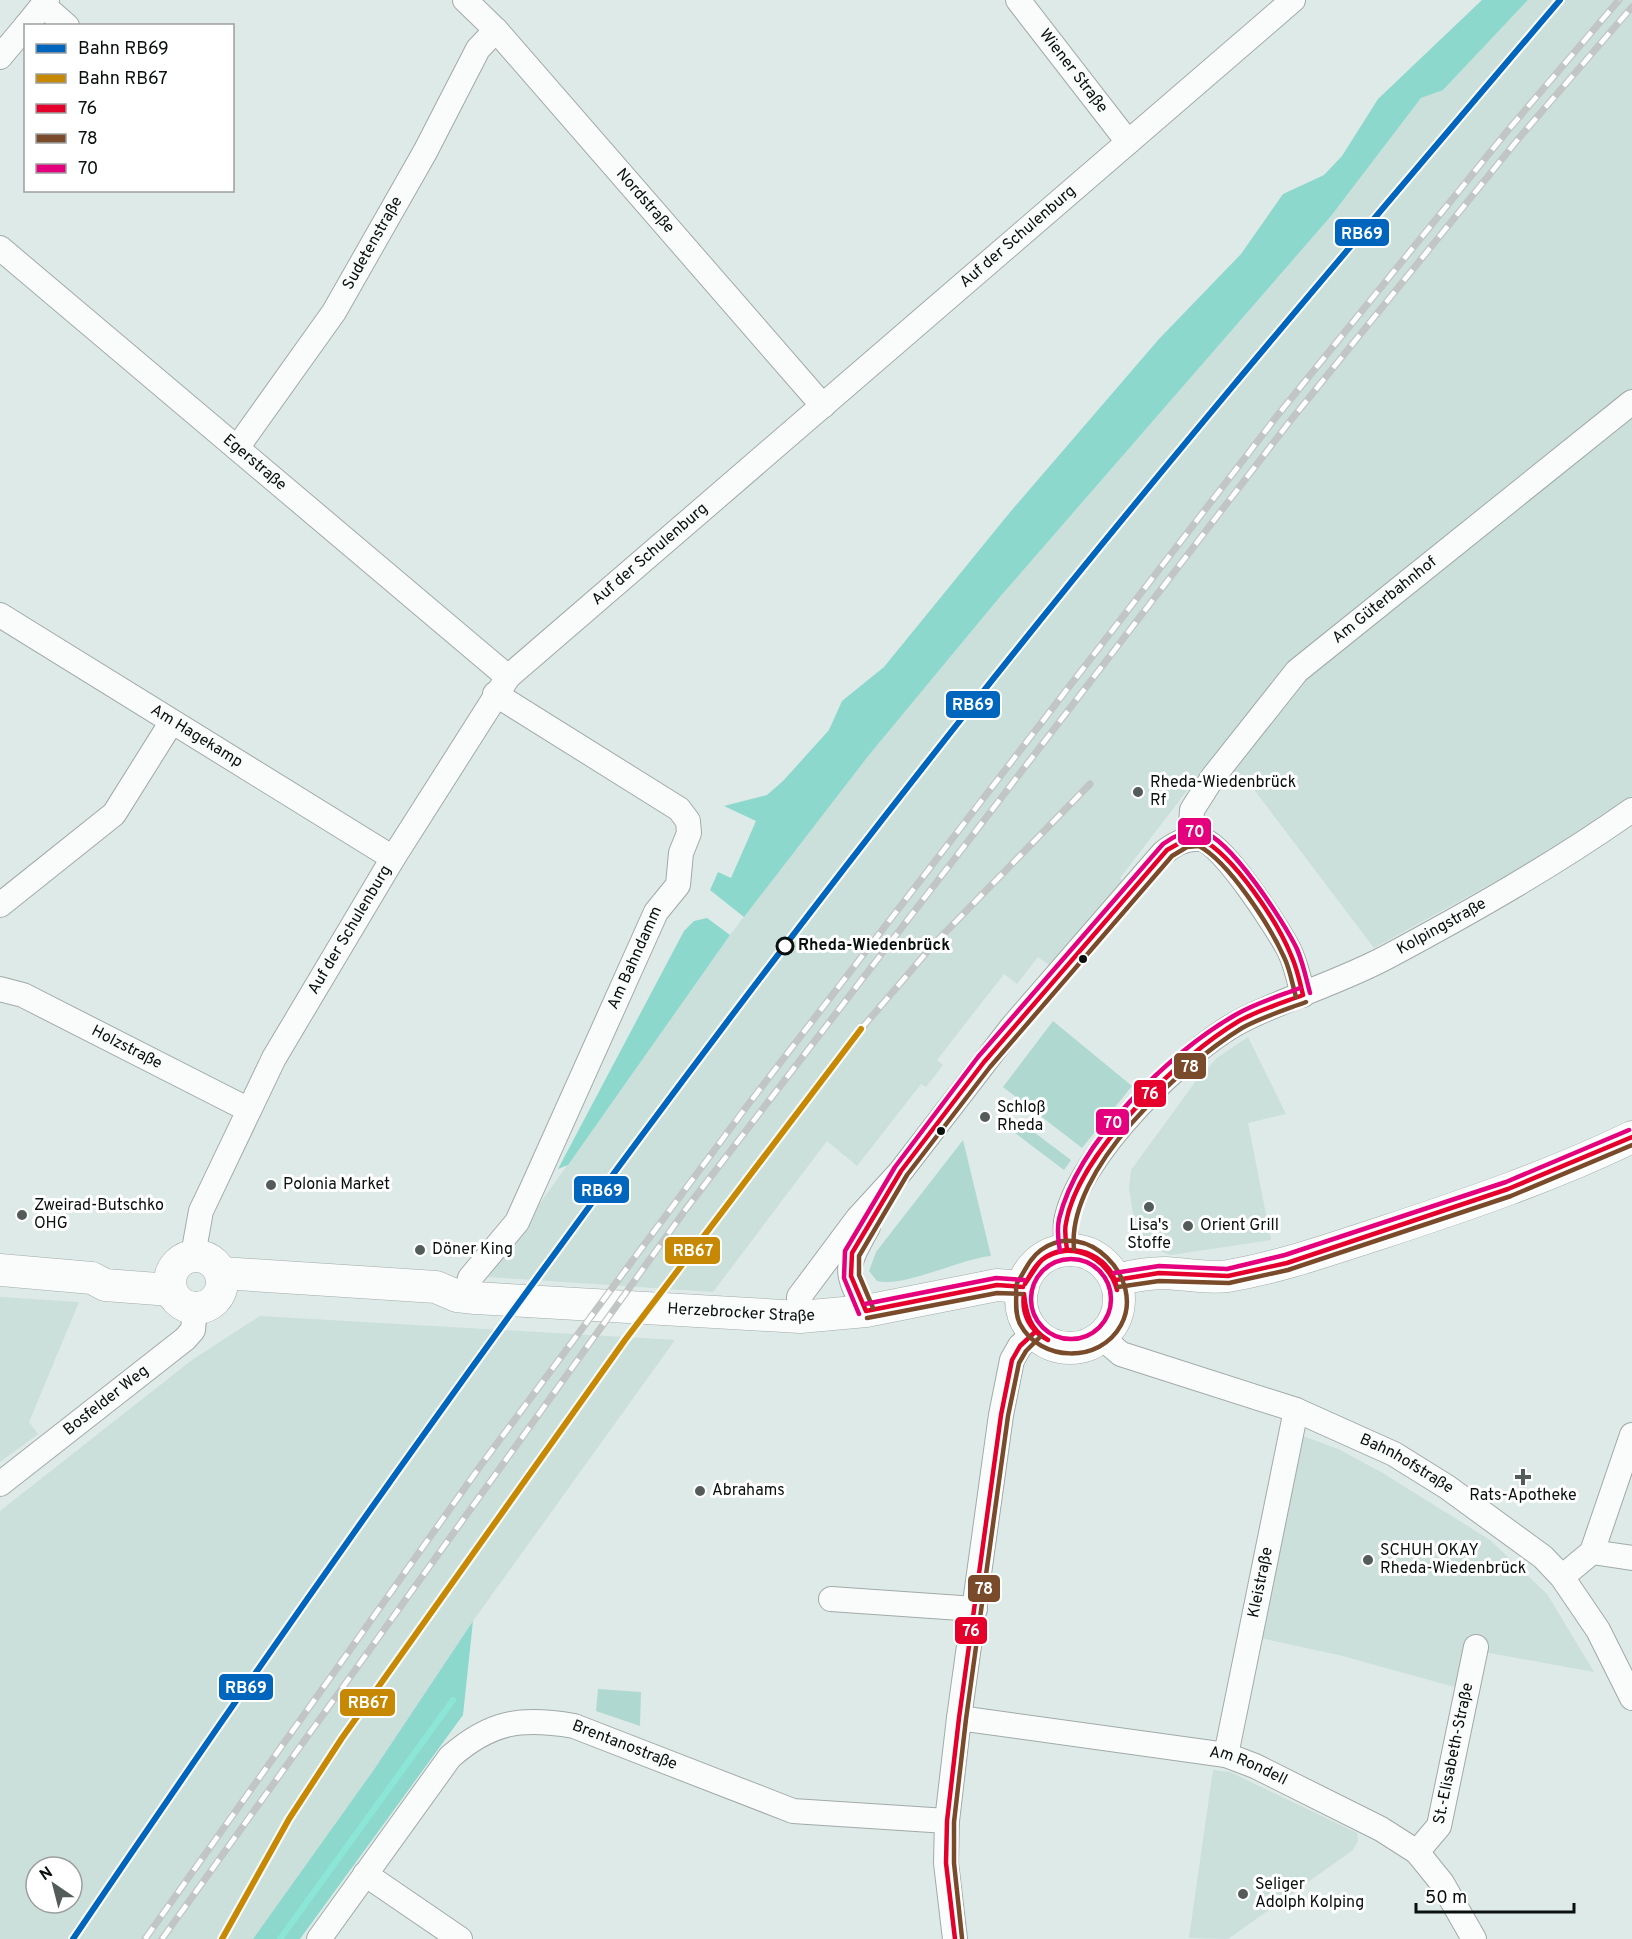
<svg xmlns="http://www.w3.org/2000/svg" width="1632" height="1939" viewBox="0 0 1632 1939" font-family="Overpass,sans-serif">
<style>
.built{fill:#cbdfdb;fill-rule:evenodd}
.green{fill:#afd9d0}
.forest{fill:#8cd8cc}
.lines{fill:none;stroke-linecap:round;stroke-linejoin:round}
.stream{stroke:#8ce6d8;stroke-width:6}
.minor-casing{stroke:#a1aaa8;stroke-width:26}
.major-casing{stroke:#a1aaa8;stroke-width:33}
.minor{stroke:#fafcfb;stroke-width:24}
.major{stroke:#fafcfb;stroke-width:32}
.rail-casing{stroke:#c1c5c3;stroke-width:7}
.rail{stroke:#fff;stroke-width:4.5;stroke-dasharray:14;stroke-linecap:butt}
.bus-1-casing{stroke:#fff;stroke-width:9}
.bus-2-casing{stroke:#fff;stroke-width:9}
.bus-3-casing{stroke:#fff;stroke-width:9}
.bus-1{stroke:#e4002b;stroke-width:4.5}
.bus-2{stroke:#7a4b2a;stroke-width:4.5}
.bus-3{stroke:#e5007d;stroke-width:4.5}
.rail-1-casing{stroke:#fff;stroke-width:10}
.rail-2-casing{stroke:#fff;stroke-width:10}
.rail-1{stroke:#0065bd;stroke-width:6}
.rail-2{stroke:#c78803;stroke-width:6}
.poi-dot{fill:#545c5a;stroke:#fff;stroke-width:2}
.stop-dot{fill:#fff;stroke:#09100e;stroke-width:3}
.bus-dot{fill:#09100e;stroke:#fff;stroke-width:2}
.labels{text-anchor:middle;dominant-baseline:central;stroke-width:6;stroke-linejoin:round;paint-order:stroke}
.street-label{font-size:16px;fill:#09100e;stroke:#fff}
.poi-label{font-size:16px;fill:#09100e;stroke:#fff;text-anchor:start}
.stop-label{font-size:16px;font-weight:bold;fill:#09100e;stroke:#fff;text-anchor:start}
.line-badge{stroke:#fff;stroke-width:2}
.badge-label{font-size:16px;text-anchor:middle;font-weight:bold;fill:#fff}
</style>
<rect width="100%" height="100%" fill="#deeae7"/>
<!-- built -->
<path class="built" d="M 1528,0 L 1632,0 L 1632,796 L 1569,841 L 1374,948 L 1249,783 L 1199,775 L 1120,878 L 1124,882 L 1049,965 L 1038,957 L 1017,984 L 1004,974 L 937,1060 L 943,1065 L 926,1087 L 921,1084 L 857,1166 L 827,1141 L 713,1292 L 488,1277 L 730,935 L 869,755 L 999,598 L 1331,216 L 1421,98 L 1443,90 Z
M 1248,1037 L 1286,1114 L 1248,1123 L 1271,1240 L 1171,1255 L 1154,1249 L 1135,1227 L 1129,1188 L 1131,1170 L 1196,1081 L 1217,1058 Z
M 0,1297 L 79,1302 L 29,1422 L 38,1434 L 0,1462 Z
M 260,1316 L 675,1340 L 473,1621 L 373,1771 L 253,1939 L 0,1939 L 0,1511 L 192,1360 ZM 36,1867 L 72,1867 L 72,1903 L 36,1903 Z
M 1300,1435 L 1338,1449 L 1381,1472 L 1490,1540 L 1547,1594 L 1594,1672 L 1484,1652 L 1458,1688 L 1339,1655 L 1260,1638 Z
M 1213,1770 L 1230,1772 L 1357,1833 L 1358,1841 L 1353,1850 L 1228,1939 L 1189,1938 Z"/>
<!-- green -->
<path class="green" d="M 1053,1021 L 1132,1086 L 1082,1148 L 1003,1087 Z
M 1015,1118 L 1071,1160 L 1064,1170 L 1007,1127 Z
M 963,1140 L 991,1256 C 959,1259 904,1288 877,1281 L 869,1271 L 876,1252 Z
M 598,1689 L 641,1692 L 640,1726 L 596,1711 Z"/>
<!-- forest -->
<path class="forest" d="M 1482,0 L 1528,0 L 1443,90 L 1421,98 L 1331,216 L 999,598 L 869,755 L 744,917 L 710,890 L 718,872 L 731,878 L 756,821 L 724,806 L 767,795 L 783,781 L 829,730 L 842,701 L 884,667 L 1011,511 L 1159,339 L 1241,254 L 1283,194 L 1324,175 L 1342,156 L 1378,99 Z
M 707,918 L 730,935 L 568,1165 L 558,1169 L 684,931 L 694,921 Z
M 473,1621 L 463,1715 L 300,1939 L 253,1939 L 373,1771 Z"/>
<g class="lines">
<!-- stream -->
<path class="stream" d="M 280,1939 L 453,1700"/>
<defs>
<g id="minor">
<path id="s1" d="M 465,0 L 496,30 L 823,406"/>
<path id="s2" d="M 1018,0 L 1128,142"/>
<path d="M 43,5 L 67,26"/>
<path d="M 26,26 L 47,0"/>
<path d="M 0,57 L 26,26"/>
<path id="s3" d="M 0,248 L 508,677"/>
<path id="s4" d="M 237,448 L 334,312 L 425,152 L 478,49 L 496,30"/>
<path id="s5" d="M 0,615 L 393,858"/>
<path id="s6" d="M 1190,839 L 1192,810 L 1213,777 L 1297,671 L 1632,402"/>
<path d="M 0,905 L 114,814 L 171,723"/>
<path id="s7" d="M 0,989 L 23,995 L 249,1110"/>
<path id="s8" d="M 1067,1250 C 1066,1241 1065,1231 1066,1222 C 1076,1158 1185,1050 1241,1021 C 1288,997 1340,982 1387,957 C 1471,912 1554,865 1632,810"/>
<path id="s9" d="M 193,1255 L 201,1211 L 274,1058 L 393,858 L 508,677 L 1293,0"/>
<path id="s10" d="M 465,1297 L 470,1278 L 517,1222 L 656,912 L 678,885 L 681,853 L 689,833 L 688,821 L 679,809 L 495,694"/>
<path d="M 866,1311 C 844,1269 845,1268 868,1227"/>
<path d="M 800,1317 L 799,1297 L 858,1218 L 901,1171 L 1012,1027 L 1163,853 C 1174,844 1186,837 1201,839 C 1222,842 1278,929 1289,950 C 1296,964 1299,980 1303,995"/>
<path id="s11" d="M 1101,1337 L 1121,1354 L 1296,1410 L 1394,1454 L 1447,1487 L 1543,1557 L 1562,1577 L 1598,1630 L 1632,1698"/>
<path id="s12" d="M 0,1484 L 185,1339 L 193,1330 L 195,1308"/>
<path d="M 1592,1552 L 1632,1558"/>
<path d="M 1562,1577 L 1592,1552 L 1632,1435"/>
<path d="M 831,1599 L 975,1609"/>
<path id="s13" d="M 959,1718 L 1226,1755 L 1255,1766 L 1381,1829 L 1417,1852 L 1442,1883 L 1474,1939"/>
<path id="s14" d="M 1226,1755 L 1296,1410"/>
<path id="s15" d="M 1417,1852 L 1439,1826 L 1476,1647"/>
<path d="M 365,1874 L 460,1939"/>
<path id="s16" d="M 319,1939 L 450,1757 C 491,1721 521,1717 574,1726 L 793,1811 L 947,1821"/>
<path d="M 955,1939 L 946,1863 L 947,1821 L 959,1718 L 1001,1415 L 1012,1360 L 1020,1346 L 1035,1332"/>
</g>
<g id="major">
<circle cx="1070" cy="1299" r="49"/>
<circle cx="196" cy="1282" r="26"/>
<path d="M 0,1270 L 92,1278 L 105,1285 L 171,1290"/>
<path id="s17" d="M 222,1273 L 436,1287 L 457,1296 L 475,1298 L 800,1317 L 866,1311 L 997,1285 L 1023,1287"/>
<path d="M 1116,1280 C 1132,1276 1148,1273 1165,1273 C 1187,1274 1207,1279 1228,1276 C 1281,1267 1331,1249 1381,1233 C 1466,1205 1552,1176 1632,1137"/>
</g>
</defs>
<!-- minor casing -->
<use href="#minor" class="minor-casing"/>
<!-- major casing -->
<use href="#major" class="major-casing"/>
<!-- minor -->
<use href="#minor" class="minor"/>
<!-- major -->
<use href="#major" class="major"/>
<defs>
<path id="rail" d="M 861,1029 L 933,945 L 1090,784
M 145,1939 L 481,1465 L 747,1106 L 1277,416 L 1509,129 L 1619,0
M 162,1939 L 686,1209 L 1287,425 L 1519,138 L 1632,7"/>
</defs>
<!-- rail casing -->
<use href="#rail" class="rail-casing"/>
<!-- rail -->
<use href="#rail" class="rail"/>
<defs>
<path id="bus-1" d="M 1067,1250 C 1066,1241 1064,1231 1066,1223 C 1078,1153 1180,1056 1239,1021 C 1259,1010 1282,1003 1303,995
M 1116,1280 L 1159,1273 L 1228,1276 L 1287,1263 L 1508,1189 L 1632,1137
M 1025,1284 C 1031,1273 1037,1261 1049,1255 C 1076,1241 1114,1258 1117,1290
M 1025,1284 C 1030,1277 1036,1266 1042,1260 C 1070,1238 1109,1258 1117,1290
M 1024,1294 C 1026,1314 1030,1329 1048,1340
M 1024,1294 C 1021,1314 1030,1331 1048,1340
M 866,1311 L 851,1276 L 852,1253 L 901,1171 L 984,1062 L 1167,850 L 1185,840 L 1201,839 C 1234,856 1277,921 1291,955 C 1297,968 1300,982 1303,995
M 866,1311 L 997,1285 L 1023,1287
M 955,1939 L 946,1863 L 947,1821 L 959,1718 L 1001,1415 L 1012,1360 L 1020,1346 L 1035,1332"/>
<path id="bus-2" d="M 1074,1249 C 1066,1170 1180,1066 1242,1028 C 1262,1017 1285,1010 1306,1002
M 1118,1287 L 1159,1281 L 1229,1283 L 1288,1270 L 1511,1196 L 1632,1145
M 1016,1288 C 1017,1300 1014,1312 1020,1324 C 1040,1362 1100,1364 1121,1325 C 1146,1279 1086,1217 1041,1250 C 1029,1259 1025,1271 1017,1283
M 873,1308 L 859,1275 L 859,1256 L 907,1175 L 990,1067 L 1172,856 L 1187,847 L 1199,846 C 1229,862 1270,926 1284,957 C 1290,969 1292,983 1296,997
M 867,1318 L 997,1293 L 1022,1294
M 962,1938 L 954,1863 L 954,1822 L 966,1719 L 1008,1416 L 1019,1363 L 1026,1351 L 1040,1337"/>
<path id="bus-3" d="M 1060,1251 C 1058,1240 1057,1229 1059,1219 C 1078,1142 1169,1052 1237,1014 C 1256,1003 1279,996 1300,988
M1031 1299a40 40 0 1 1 80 0a40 40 0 1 1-80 0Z
M 1114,1273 L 1159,1266 L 1227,1269 L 1285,1255 L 1506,1182 L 1629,1130
M 865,1304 L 996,1278 L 1024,1280
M 859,1314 L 844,1278 L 845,1251 L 895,1167 L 978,1057 L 1163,844 C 1174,836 1188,829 1202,832 C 1230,838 1284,922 1297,949 C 1303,963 1306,978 1310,993"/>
</defs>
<!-- bus-1 casing -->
<use href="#bus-1" class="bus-1-casing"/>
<!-- bus-2 casing -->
<use href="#bus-2" class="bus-2-casing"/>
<!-- bus-3 casing -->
<use href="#bus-3" class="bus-3-casing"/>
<!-- bus-1 -->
<use href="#bus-1" class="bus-1"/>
<!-- bus-2 -->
<use href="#bus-2" class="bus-2"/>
<!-- bus-3 -->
<use href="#bus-3" class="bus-3"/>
<defs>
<path id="rail-1" d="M 73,1939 C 358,1518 654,1106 970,708 C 1161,467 1361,234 1560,0"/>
<path id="rail-2" d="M 222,1939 L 289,1819 L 342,1738 L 625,1340 L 861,1029"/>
</defs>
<!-- rail-1 casing -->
<use href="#rail-1" class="rail-1-casing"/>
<!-- rail-2 casing -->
<use href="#rail-2" class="rail-2-casing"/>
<!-- rail-1 -->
<use href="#rail-1" class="rail-1"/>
<!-- rail-2 -->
<use href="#rail-2" class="rail-2"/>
</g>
<!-- markers -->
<g class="poi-dot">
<circle cx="1138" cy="792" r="6"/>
<circle cx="985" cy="1117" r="6"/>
<circle cx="271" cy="1185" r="6"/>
<circle cx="1149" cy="1207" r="6"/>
<circle cx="22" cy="1215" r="6"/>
<circle cx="1188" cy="1226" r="6"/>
<circle cx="420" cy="1250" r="6"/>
<path d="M1520 1468h6v6h6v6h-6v6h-6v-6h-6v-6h6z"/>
<circle cx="700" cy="1491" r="6"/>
<circle cx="1368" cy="1560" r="6"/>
<circle cx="1243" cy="1894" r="6"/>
</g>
<circle class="stop-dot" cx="785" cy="946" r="8"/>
<g class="bus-dot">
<circle cx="1083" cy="959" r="5"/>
<circle cx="941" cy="1131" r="5"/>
</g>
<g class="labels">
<!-- street labels -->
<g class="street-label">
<text stroke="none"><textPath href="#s2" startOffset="90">Wiener Straße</textPath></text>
<text stroke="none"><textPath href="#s1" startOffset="270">Nordstraße</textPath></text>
<text stroke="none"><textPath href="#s9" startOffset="1335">Auf der Schulenburg</textPath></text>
<text stroke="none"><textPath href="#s4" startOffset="246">Sudetenstraße</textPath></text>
<text stroke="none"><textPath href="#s3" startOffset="333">Egerstraße</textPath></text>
<text stroke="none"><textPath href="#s9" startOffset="849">Auf der Schulenburg</textPath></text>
<text stroke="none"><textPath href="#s6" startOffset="316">Am Güterbahnhof</textPath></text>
<text stroke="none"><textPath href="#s5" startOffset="231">Am Hagekamp</textPath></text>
<text stroke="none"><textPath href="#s8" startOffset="522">Kolpingstraße</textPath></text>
<text stroke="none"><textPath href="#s9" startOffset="363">Auf der Schulenburg</textPath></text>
<text stroke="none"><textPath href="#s10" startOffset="382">Am Bahndamm</textPath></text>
<text stroke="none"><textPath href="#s7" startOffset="140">Holzstraße</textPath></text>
<text stroke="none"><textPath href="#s17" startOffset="522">Herzebrocker Straße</textPath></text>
<text stroke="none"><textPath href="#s12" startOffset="135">Bosfelder Weg</textPath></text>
<text stroke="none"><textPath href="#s11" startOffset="333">Bahnhofstraße</textPath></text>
<text stroke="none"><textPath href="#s14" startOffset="176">Kleistraße</textPath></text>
<text stroke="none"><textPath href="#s16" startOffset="412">Brentanostraße</textPath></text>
<text stroke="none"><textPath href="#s15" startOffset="108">St.-Elisabeth-Straße</textPath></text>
<text stroke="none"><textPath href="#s13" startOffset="294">Am Rondell</textPath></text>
</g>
<!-- poi labels -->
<g class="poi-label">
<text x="1150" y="783">Rheda-Wiedenbrück<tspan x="1150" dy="18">Rf</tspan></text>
<text x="997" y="1108">Schloß<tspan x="997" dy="18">Rheda</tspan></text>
<text x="283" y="1185">Polonia Market</text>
<text x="34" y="1206">Zweirad-Butschko<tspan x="34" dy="18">OHG</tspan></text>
<text x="1149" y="1226" text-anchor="middle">Lisa's<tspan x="1149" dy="18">Stoffe</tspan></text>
<text x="1200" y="1226">Orient Grill</text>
<text x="432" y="1250">Döner King</text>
<text x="712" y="1491">Abrahams</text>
<text x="1523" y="1496" text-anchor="middle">Rats-Apotheke</text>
<text x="1380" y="1551">SCHUH OKAY<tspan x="1380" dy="18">Rheda-Wiedenbrück</tspan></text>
<text x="1255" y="1885">Seliger<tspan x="1255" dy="18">Adolph Kolping</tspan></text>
</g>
<!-- stop labels -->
<g class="stop-label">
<text x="798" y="946">Rheda-Wiedenbrück</text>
</g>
</g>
<g class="line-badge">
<rect x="1334" y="218" width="56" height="29" rx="6" fill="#0065bd"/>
<rect x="945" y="690" width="56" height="29" rx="6" fill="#0065bd"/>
<rect x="1177" y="817" width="35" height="29" rx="6" fill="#e5007d"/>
<rect x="1173" y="1052" width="34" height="28" rx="6" fill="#7a4b2a"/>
<rect x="1133" y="1079" width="34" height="29" rx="6" fill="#e4002b"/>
<rect x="1095" y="1108" width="35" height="28" rx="6" fill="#e5007d"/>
<rect x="573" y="1175" width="57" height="29" rx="6" fill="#0065bd"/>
<rect x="664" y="1236" width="57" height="29" rx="6" fill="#c78803"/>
<rect x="967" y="1574" width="34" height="29" rx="6" fill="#7a4b2a"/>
<rect x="954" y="1616" width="34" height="29" rx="6" fill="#e4002b"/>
<rect x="218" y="1673" width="56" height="28" rx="6" fill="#0065bd"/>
<rect x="339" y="1688" width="57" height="29" rx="6" fill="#c78803"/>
</g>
<g class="badge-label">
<text x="1362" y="239">RB69</text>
<text x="973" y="710">RB69</text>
<text x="1195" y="837">70</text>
<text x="1190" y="1072">78</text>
<text x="1150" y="1099">76</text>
<text x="1113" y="1128">70</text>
<text x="602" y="1196">RB69</text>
<text x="693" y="1256">RB67</text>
<text x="984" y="1594">78</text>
<text x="971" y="1636">76</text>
<text x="246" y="1693">RB69</text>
<text x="368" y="1708">RB67</text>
</g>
<!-- legend -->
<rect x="24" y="24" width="210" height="168" fill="#ffffff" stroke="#9d9f9f" stroke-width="1.5"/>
<rect x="36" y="44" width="30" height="9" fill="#0065bd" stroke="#9d9f9f" stroke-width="1.5"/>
<text x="78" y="54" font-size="18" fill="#09100e">Bahn RB69</text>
<rect x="36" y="74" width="30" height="9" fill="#c78803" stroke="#9d9f9f" stroke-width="1.5"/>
<text x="78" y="84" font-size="18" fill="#09100e">Bahn RB67</text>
<rect x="36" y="104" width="30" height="9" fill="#e4002b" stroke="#9d9f9f" stroke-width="1.5"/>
<text x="78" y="114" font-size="18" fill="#09100e">76</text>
<rect x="36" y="134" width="30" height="9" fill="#7a4b2a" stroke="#9d9f9f" stroke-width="1.5"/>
<text x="78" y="144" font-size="18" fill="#09100e">78</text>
<rect x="36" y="164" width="30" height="9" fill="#e5007d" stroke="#9d9f9f" stroke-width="1.5"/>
<text x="78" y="174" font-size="18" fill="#09100e">70</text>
<!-- north arrow -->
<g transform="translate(54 1885) rotate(325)"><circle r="28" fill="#ffffff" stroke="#9d9f9f" stroke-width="1.5"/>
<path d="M0-4.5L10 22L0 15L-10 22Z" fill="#545c5a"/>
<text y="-9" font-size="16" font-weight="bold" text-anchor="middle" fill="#09100e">N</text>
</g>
<!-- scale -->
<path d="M1416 1903v9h158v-9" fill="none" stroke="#09100e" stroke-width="3"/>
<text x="1425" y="1903" font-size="18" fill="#09100e" stroke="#ffffff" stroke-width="4.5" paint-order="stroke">50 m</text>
</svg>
